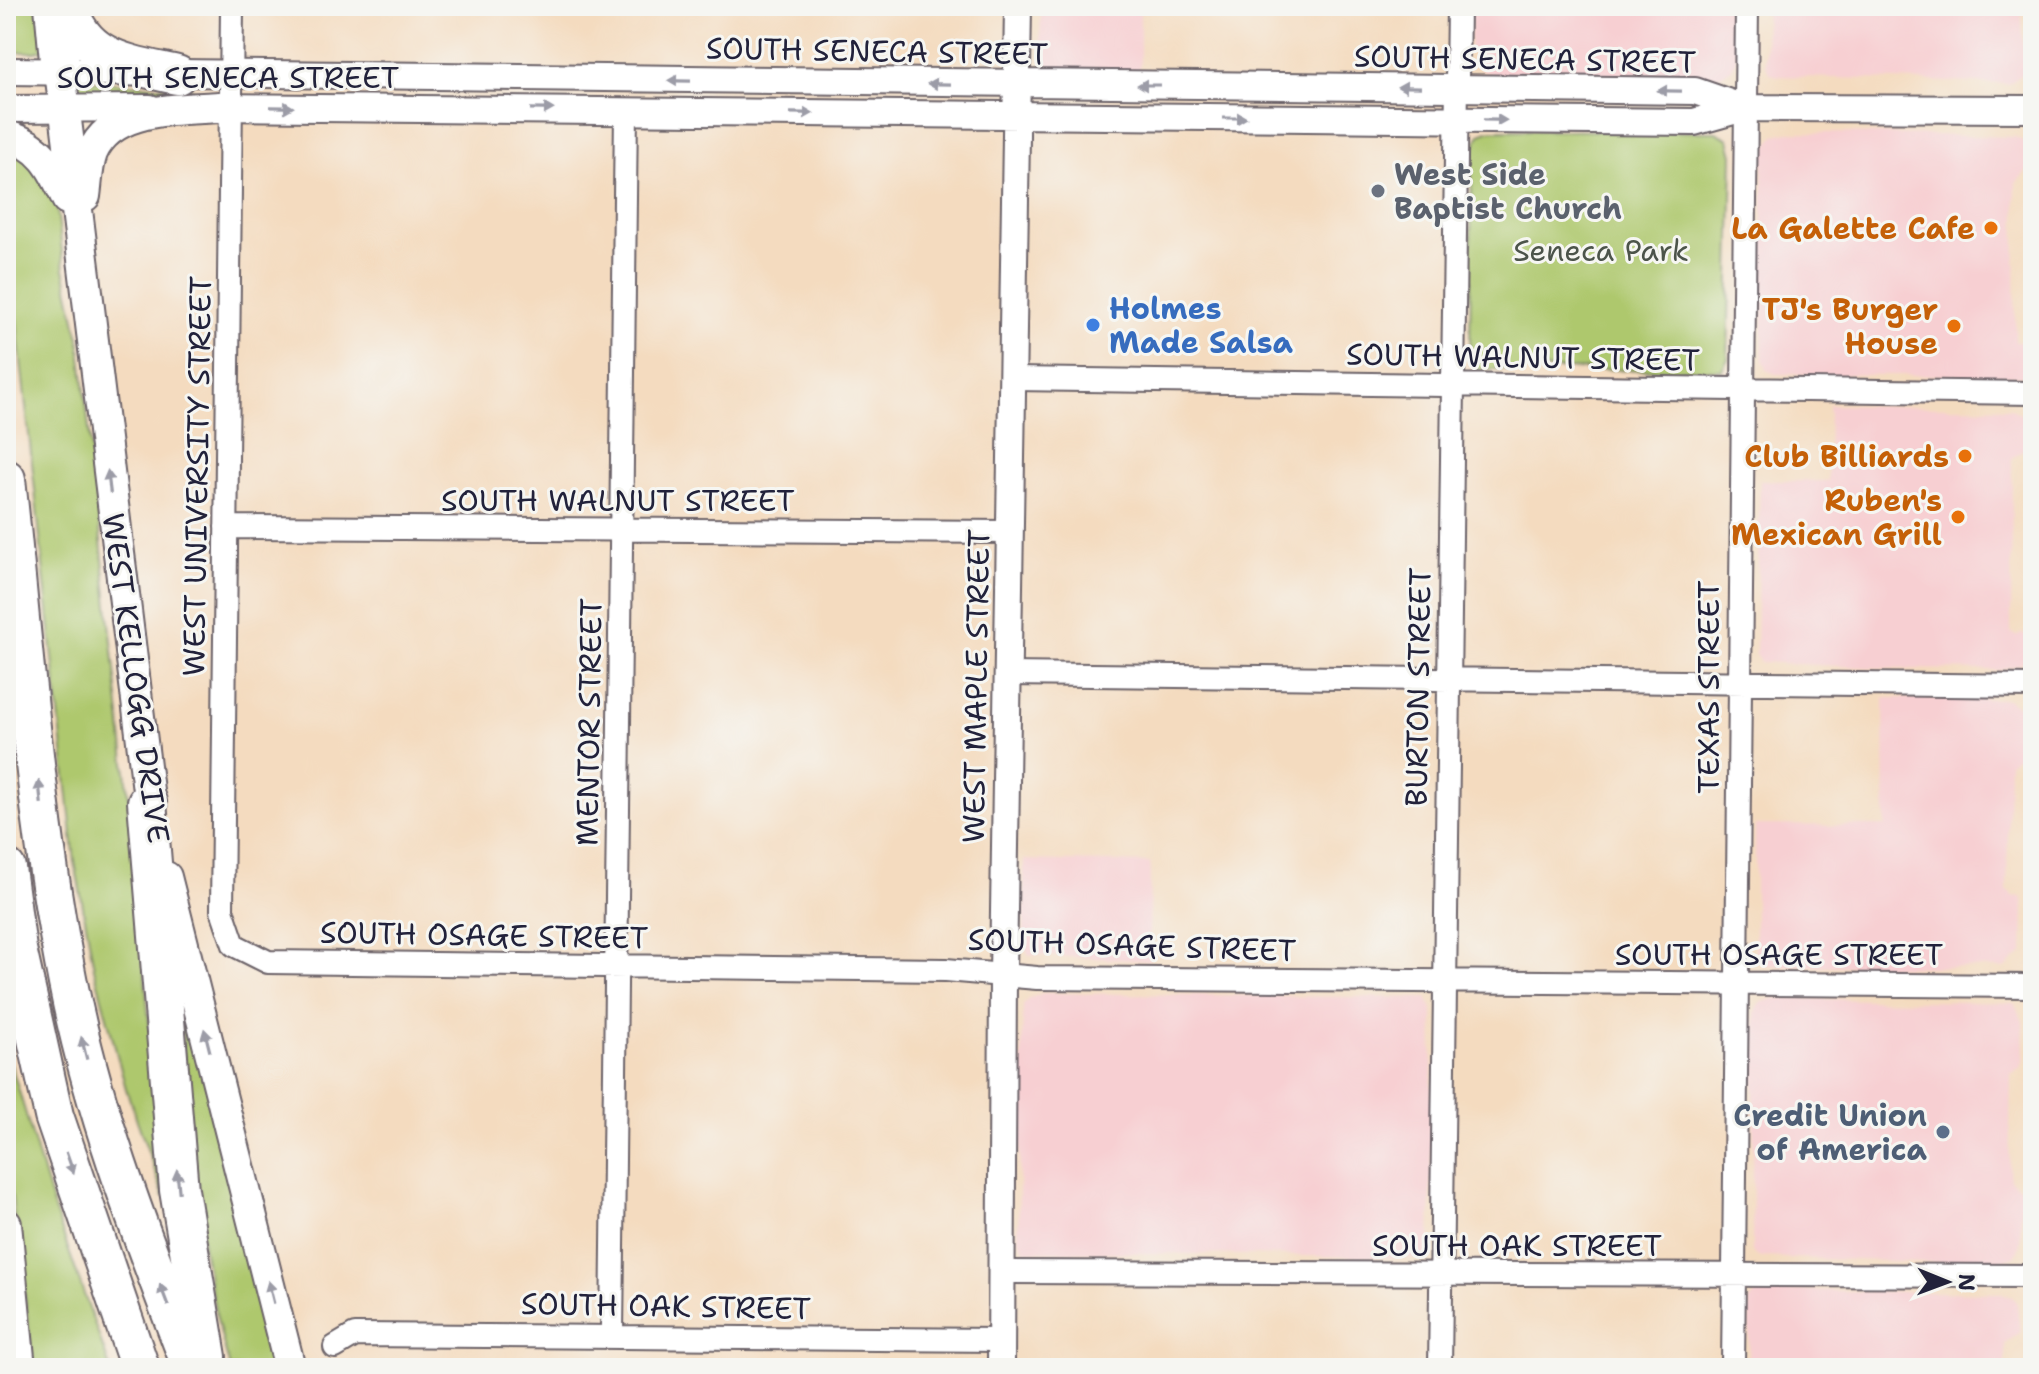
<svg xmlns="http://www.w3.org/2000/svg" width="2039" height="1374" viewBox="0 0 2039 1374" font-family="'Shantell Sans',sans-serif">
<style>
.built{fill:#f7cfd2}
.green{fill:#aec86d;stroke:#687554;stroke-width:2}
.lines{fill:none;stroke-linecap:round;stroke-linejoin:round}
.minor-casing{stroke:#6c6369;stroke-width:26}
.tertiary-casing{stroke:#6c6369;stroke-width:30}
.secondary-casing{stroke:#6c6369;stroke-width:34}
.motorway-casing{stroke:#6c6369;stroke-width:42}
.minor{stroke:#fff;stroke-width:22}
.tertiary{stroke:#fff;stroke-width:26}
.secondary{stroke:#fff;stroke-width:30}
.motorway{stroke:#fff;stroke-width:38}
.oneway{fill:#9c9ca7}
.worship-dot{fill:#6b7280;stroke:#f6f6f2;stroke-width:3}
.food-dot{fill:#e8710a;stroke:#f6f6f2;stroke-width:3}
.shop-dot{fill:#3f7fe0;stroke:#f6f6f2;stroke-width:3}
.service-dot{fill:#5c6f8a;stroke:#f6f6f2;stroke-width:3}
.labels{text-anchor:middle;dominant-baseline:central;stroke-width:6;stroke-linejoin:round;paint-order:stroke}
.street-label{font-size:30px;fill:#22223b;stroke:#f6f6f2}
.worship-label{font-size:30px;font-weight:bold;fill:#5b616d;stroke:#f6f6f2;text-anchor:start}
.food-label{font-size:30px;font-weight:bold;fill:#c56008;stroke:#f6f6f2;text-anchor:end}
.park-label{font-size:30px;fill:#4c544a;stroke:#f6f6f2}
.shop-label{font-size:30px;font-weight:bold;fill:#366cbe;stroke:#f6f6f2;text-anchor:start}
.service-label{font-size:30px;font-weight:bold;fill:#4e5e75;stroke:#f6f6f2;text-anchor:end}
</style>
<rect width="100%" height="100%" fill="#f6f6f2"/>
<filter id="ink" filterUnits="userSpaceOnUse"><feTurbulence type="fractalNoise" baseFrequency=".0125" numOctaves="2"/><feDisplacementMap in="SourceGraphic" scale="16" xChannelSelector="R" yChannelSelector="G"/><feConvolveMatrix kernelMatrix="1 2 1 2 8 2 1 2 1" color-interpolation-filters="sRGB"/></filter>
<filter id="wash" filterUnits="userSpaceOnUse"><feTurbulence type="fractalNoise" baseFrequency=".006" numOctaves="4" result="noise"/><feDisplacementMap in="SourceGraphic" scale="32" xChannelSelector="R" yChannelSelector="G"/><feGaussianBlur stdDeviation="1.8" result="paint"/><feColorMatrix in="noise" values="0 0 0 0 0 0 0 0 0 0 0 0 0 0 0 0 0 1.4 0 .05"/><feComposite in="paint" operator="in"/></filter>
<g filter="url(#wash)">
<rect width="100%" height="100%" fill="#f4dbbf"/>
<!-- built -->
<path class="built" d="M 1041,6 L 1140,6 L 1140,75 L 1058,73 L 1046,64 L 1040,49 Z
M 1471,6 L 1737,6 L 1736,59 L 1732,69 L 1715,78 L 1496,76 L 1482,71 L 1470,49 Z
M 1766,6 L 2021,6 L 2025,72 L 2009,84 L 1777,76 L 1769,72 L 1765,62 Z
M 1788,132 L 2015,137 L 2025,142 L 2030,151 L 2031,166 L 2016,183 L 2015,342 L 2030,342 L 2033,353 L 2022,376 L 1775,374 L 1767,370 L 1763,359 L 1763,151 L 1776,135 Z
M 1829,405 L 2010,408 L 2028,418 L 2032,438 L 2029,445 L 2012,458 L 2011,632 L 2016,636 L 2022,633 L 2026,636 L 2028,648 L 2026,658 L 2019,665 L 1998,670 L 1898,669 L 1760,662 L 1756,654 L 1760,481 L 1828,481 Z
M 1884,698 L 2007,699 L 2024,711 L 2024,746 L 2020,755 L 2009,762 L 2007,890 L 2012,896 L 2022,897 L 2024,904 L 2023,953 L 2005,968 L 1765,965 L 1755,954 L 1755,825 L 1885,826 Z
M 1024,860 L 1150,863 L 1149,961 L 1029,955 L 1024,946 Z
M 1043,993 L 1427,998 L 1433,1010 L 1430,1253 L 1421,1258 L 1025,1251 L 1018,1238 L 1023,1006 L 1028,999 Z
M 1775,998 L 2014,1003 L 2023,1021 L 2024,1058 L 2021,1068 L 2011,1074 L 2009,1180 L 2022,1189 L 2020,1246 L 2015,1256 L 1992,1264 L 1758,1257 L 1752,1252 L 1755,1015 L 1759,1003 Z
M 1766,1290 L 2001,1293 L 2012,1296 L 2017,1304 L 2020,1332 L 2005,1344 L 2005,1368 L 1749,1368 L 1749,1302 L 1757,1292 Z"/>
<!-- green -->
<path class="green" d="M 6,6 L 44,6 L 48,48 L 35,52 L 6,52 Z
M 77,80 L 193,89 L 195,91 L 78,100 Z
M 1491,130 L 1716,132 L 1729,139 L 1733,155 L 1728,359 L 1722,370 L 1476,369 L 1470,356 L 1472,152 L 1480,134 Z
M 6,148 L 25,152 L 57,208 L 64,269 L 79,338 L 133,836 L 164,1197 L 126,1089 L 94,968 L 75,862 L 6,221 Z
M 177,964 L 278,1368 L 230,1368 C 191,1237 188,1099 177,964 Z
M 6,1047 L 52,1203 L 110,1368 L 34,1368 L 6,1152 Z"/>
</g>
<g filter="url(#ink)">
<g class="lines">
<defs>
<path id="minor" d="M 232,6 L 222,910 L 234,945 L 268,962 L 946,970 L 1037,978 L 2033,986
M 1013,379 L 2033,393
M 226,527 L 1010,532
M 1008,674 L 2033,686
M 1001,1272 L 2033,1276
M 612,1335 L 626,110
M 335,1347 L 355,1335 L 1001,1340
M 1440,1368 L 1458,6
M 1733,1368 L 1747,6"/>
<path id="tertiary" d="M 6,71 L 1695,91 L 1744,108
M 210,107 L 1694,122 L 1744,108 L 2033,109
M 6,109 L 150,108
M 1001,1368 L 1003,975 L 1018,6"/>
<path id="secondary" d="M 60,71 L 152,823
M 6,136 C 41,144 53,168 67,199
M 85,196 C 87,182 87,167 92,153 C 113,103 186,111 231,106
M 166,877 L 290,1368
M 6,1224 L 20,1368"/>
<path id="motorway" d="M 54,6 L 60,71
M 68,6 C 83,60 128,64 177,75
M 6,479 C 24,646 35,817 68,983 C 94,1116 144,1242 192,1368
M 147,802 L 179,1190 L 207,1357
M 6,868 L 17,949 L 54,1116 L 140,1368"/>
</defs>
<!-- minor casing -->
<use href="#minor" class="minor-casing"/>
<!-- tertiary casing -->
<use href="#tertiary" class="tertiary-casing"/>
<!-- secondary casing -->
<use href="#secondary" class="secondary-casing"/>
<!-- motorway casing -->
<use href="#motorway" class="motorway-casing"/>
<!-- minor -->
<use href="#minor" class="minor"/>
<!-- tertiary -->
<use href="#tertiary" class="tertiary"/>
<!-- secondary -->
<use href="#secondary" class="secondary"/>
<!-- motorway -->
<use href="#motorway" class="motorway"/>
</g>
<!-- one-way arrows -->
<defs><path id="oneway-solid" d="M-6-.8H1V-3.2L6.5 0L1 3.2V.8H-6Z" transform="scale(2)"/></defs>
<g class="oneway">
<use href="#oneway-solid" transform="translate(679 81) rotate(-179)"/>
<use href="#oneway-solid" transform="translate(939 84) rotate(-179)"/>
<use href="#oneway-solid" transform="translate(1149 85) rotate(-180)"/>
<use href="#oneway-solid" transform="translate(1409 87) rotate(-179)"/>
<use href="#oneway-solid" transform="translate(1669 91) rotate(-179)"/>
<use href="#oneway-solid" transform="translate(282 107) rotate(1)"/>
<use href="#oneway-solid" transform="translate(542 109) rotate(1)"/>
<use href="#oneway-solid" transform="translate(802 113) rotate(1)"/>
<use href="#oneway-solid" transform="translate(1235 118)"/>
<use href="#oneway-solid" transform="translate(1495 120) rotate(1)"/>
<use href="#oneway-solid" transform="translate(109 482) rotate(-97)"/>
<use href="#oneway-solid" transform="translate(40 792) rotate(-96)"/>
<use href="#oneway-solid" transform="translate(207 1040) rotate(-104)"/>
<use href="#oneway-solid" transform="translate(84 1048) rotate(-104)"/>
<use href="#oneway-solid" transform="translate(70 1163) rotate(71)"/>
<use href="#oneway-solid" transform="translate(178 1181) rotate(-96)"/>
<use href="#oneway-solid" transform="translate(271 1292) rotate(-104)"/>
<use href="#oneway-solid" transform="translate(164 1295) rotate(-111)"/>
</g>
</g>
<!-- markers -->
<circle class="worship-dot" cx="1378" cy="191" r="8"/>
<g class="food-dot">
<circle cx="1991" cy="228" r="8"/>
<circle cx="1954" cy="326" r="8"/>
<circle cx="1965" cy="456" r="8"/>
<circle cx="1958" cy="517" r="8"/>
</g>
<circle class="shop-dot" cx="1093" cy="325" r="8"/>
<circle class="service-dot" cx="1943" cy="1132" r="8"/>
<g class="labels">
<!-- street labels -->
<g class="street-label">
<text transform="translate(877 51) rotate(1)">SOUTH SENECA STREET</text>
<text transform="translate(1525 59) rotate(1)">SOUTH SENECA STREET</text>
<text x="228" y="77">SOUTH SENECA STREET</text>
<text transform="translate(1523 357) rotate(1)">SOUTH WALNUT STREET</text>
<text transform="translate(197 476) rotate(-89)">WEST UNIVERSITY STREET</text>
<text x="618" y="500">SOUTH WALNUT STREET</text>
<text transform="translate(136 678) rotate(82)">WEST KELLOGG DRIVE</text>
<text transform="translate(976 686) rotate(-89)">WEST MAPLE STREET</text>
<text transform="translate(1418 687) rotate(-89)">BURTON STREET</text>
<text transform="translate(1708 687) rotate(-90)">TEXAS STREET</text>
<text transform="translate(589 722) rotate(-89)">MENTOR STREET</text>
<text transform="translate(484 935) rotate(1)">SOUTH OSAGE STREET</text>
<text transform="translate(1132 945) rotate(2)">SOUTH OSAGE STREET</text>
<text x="1779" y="954">SOUTH OSAGE STREET</text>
<text x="1517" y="1245">SOUTH OAK STREET</text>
<text transform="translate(666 1306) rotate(1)">SOUTH OAK STREET</text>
</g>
<!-- worship labels -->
<g class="worship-label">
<text x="1394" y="174">West Side<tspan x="1394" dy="34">Baptist Church</tspan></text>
</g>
<!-- food labels -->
<g class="food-label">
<text x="1975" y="228">La Galette Cafe</text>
<text x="1938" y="309">TJ's Burger<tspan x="1938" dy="34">House</tspan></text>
<text x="1949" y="456">Club Billiards</text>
<text x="1942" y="500">Ruben's<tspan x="1942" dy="34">Mexican Grill</tspan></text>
</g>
<!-- park labels -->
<g class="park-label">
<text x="1601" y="250">Seneca Park</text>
</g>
<!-- shop labels -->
<g class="shop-label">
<text x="1109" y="308">Holmes<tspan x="1109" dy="34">Made Salsa</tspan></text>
</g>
<!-- service labels -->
<g class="service-label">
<text x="1927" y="1115">Credit Union<tspan x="1927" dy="34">of America</tspan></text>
</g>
</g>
<!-- margin -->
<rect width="2039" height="1374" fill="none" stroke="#f6f6f2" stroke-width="32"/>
<!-- north arrow -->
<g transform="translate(1947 1282) rotate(91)" stroke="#f6f6f2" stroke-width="6" paint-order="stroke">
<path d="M0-6L14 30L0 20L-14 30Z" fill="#22223b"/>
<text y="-12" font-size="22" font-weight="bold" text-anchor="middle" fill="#22223b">N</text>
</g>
</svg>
